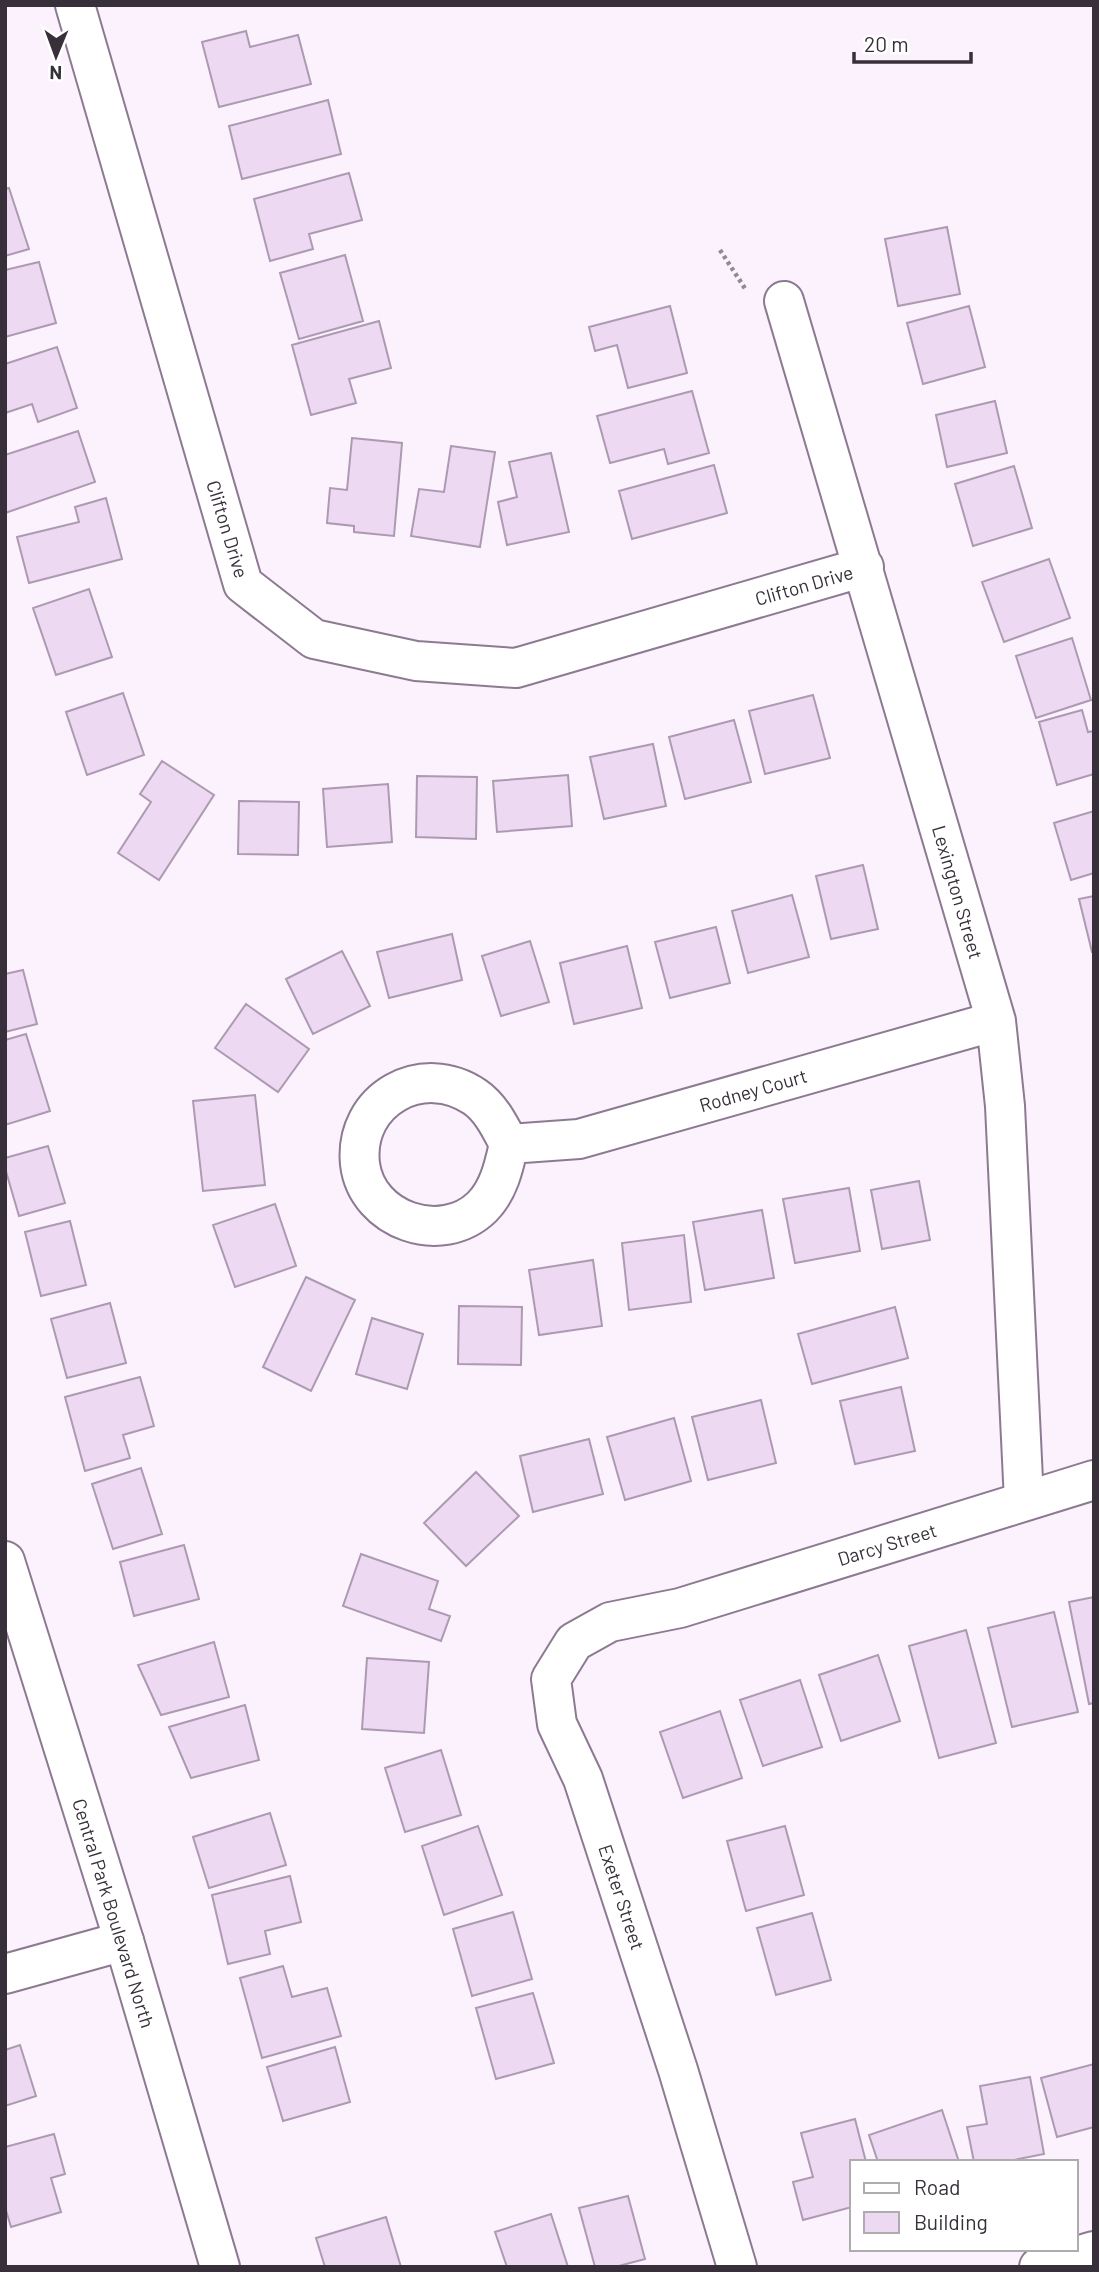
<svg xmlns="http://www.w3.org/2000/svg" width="1099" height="2272" viewBox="0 0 1099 2272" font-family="Barlow,sans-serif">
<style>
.building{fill:#eed9f3;stroke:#ad9ab2;stroke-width:2}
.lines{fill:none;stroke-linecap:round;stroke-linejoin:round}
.minor-casing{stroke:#8d7a92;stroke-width:42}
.tertiary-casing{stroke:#8d7a92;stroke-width:42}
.path{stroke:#918993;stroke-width:4.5;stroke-dasharray:3.5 3.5;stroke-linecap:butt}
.minor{stroke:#fff;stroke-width:38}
.tertiary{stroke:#fff;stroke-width:38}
.labels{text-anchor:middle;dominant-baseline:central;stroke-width:5;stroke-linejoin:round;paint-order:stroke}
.street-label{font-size:19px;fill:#372f39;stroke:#fff}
</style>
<rect width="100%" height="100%" fill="#fbf2fd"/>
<!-- building -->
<path class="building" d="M 246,31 L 250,47 L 298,35 L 311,84 L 219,107 L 202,42 Z
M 328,100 L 341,154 L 242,179 L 229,126 Z
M 349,173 L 362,220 L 309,234 L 313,249 L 270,261 L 254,199 Z
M 9,188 L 29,249 L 5,256 L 5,189 Z
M 947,227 L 960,294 L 898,306 L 885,239 Z
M 345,255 L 363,321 L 299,339 L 280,273 Z
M 39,262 L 56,323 L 5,337 L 5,270 Z
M 670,306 L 687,373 L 628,388 L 617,345 L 595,351 L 589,327 Z
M 969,306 L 985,367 L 923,384 L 907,323 Z
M 379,321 L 391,368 L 349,379 L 356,403 L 311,415 L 292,345 Z
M 57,347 L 77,408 L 38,422 L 32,404 L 5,413 L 5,364 Z
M 692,391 L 709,453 L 668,464 L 664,449 L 610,463 L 597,416 Z
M 995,401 L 1007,453 L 947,467 L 936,415 Z
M 78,431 L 95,482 L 5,513 L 5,455 Z
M 352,438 L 402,443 L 394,536 L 354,532 L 354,526 L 327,523 L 330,488 L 347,490 Z
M 451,446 L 495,452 L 480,547 L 411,536 L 419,489 L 444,492 Z
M 551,453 L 569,532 L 507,545 L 498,502 L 517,497 L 509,462 Z
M 714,465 L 727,513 L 632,539 L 619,491 Z
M 1014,466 L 1032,528 L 973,546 L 955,484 Z
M 106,498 L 122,559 L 29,583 L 17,537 L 79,522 L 75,507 Z
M 1049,559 L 1070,618 L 1004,642 L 982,582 Z
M 89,589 L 112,657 L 56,675 L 33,608 Z
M 1072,638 L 1091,700 L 1036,718 L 1016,656 Z
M 123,693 L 144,755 L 87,775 L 66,712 Z
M 813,695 L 830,758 L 765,774 L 749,711 Z
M 1082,710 L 1088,732 L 1094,731 L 1094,774 L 1057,785 L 1039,722 Z
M 734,720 L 751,782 L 685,799 L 669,737 Z
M 653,744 L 666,806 L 604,819 L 590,757 Z
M 162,761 L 214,795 L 159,880 L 118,853 L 151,802 L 140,794 Z
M 568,775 L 572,826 L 497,832 L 493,781 Z
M 417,776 L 477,777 L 476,839 L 416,837 Z
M 388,784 L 392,842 L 327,847 L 323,789 Z
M 239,801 L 299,802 L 298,855 L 238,854 Z
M 1094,811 L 1094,873 L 1071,880 L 1054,823 Z
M 863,865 L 878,929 L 831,939 L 816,876 Z
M 792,895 L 809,957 L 748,973 L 732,911 Z
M 1094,896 L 1094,952 L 1092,952 L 1079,899 Z
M 716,927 L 730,983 L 670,998 L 655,942 Z
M 452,934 L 462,980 L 389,998 L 377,952 Z
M 530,941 L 549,1002 L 501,1016 L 482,956 Z
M 627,946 L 642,1008 L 574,1024 L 560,963 Z
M 342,951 L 370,1006 L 313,1034 L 286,979 Z
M 23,970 L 37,1024 L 5,1032 L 5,974 Z
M 246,1004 L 309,1049 L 278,1092 L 215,1048 Z
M 26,1034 L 50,1111 L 5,1125 L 5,1040 Z
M 255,1095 L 265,1185 L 203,1191 L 193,1101 Z
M 48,1146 L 65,1203 L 19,1216 L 5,1168 L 5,1158 Z
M 919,1181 L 930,1240 L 882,1249 L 871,1190 Z
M 849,1188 L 860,1251 L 795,1263 L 783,1199 Z
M 275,1204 L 296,1266 L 235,1287 L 213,1225 Z
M 762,1210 L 774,1278 L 705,1290 L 693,1222 Z
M 70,1221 L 86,1285 L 41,1296 L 25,1232 Z
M 684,1235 L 691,1302 L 629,1310 L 622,1243 Z
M 593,1260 L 602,1326 L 539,1335 L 529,1270 Z
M 306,1277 L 355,1300 L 311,1391 L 263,1367 Z
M 110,1303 L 126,1363 L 67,1378 L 51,1319 Z
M 459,1306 L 522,1307 L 521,1365 L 458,1364 Z
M 895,1307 L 908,1358 L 812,1384 L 798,1334 Z
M 372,1318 L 423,1334 L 407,1389 L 356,1374 Z
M 140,1377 L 154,1426 L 123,1435 L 130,1458 L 85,1471 L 65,1397 Z
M 901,1387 L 915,1451 L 855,1464 L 840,1401 Z
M 761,1400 L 776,1463 L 708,1480 L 692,1417 Z
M 674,1418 L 691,1481 L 625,1500 L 607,1437 Z
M 589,1439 L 603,1494 L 533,1512 L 520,1456 Z
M 141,1468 L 162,1534 L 113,1549 L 92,1484 Z
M 476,1472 L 519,1516 L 466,1566 L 424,1523 Z
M 184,1545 L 199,1599 L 134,1616 L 120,1562 Z
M 361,1554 L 438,1581 L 429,1609 L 450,1616 L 441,1641 L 343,1606 Z
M 1094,1597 L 1094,1703 L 1089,1704 L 1069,1602 Z
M 1054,1612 L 1078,1712 L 1012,1727 L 988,1628 Z
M 966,1630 L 996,1743 L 939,1758 L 909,1646 Z
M 214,1642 L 229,1697 L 161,1715 L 138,1665 Z
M 878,1655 L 900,1721 L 841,1741 L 819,1675 Z
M 367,1658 L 429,1662 L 424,1733 L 362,1729 Z
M 800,1680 L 822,1747 L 763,1766 L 740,1700 Z
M 245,1705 L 259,1760 L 191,1778 L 169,1727 Z
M 720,1711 L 742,1778 L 683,1798 L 660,1732 Z
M 441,1750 L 461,1815 L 405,1832 L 385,1768 Z
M 270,1813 L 286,1865 L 209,1888 L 193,1837 Z
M 478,1826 L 502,1895 L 444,1915 L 422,1846 Z
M 785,1826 L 804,1895 L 746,1911 L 727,1841 Z
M 290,1876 L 301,1922 L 265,1931 L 270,1954 L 228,1964 L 212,1895 Z
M 513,1912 L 532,1979 L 472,1996 L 453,1929 Z
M 812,1913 L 831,1980 L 776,1995 L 757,1928 Z
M 283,1966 L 292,1997 L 327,1988 L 341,2036 L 262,2058 L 240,1978 Z
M 533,1993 L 554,2063 L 496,2079 L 476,2008 Z
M 20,2045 L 36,2096 L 5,2106 L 5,2050 Z
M 335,2047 L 350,2102 L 283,2121 L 267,2067 Z
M 1094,2064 L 1094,2127 L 1057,2137 L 1041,2078 Z
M 1030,2077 L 1044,2154 L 1004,2162 L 974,2162 L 967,2127 L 987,2124 L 980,2086 Z
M 942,2110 L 959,2162 L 878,2162 L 869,2135 Z
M 855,2119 L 866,2162 L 852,2162 L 852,2207 L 803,2220 L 793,2182 L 813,2177 L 801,2133 Z
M 54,2134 L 65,2174 L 51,2178 L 61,2212 L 11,2227 L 5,2207 L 5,2147 Z
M 628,2196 L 645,2259 L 615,2267 L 595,2267 L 579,2208 Z
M 551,2214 L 568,2267 L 507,2267 L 495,2232 Z
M 386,2217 L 401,2267 L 325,2267 L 316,2238 Z"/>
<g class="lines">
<defs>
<path id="minor" d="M 75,5 L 243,584 L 314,639 L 416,661 L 516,668 L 864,567
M 784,301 L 996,1021 L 1005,1106 L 1024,1501
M 509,1144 C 504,1166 499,1190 482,1207 C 442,1246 367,1221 360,1164 C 353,1099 423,1061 475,1097 C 491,1108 500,1127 509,1144 L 579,1139 L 996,1021
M 5,1974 L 124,1941
M 737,2267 L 678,2070 L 583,1779 L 557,1724 L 551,1679 L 574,1642 L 610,1622 L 680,1608 L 1094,1480
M 1039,2267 L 1094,2251"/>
<path id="tertiary" d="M 5,1561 L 124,1941 L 220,2267"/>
</defs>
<!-- minor casing -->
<use href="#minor" class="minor-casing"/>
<!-- tertiary casing -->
<use href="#tertiary" class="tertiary-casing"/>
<!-- path -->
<path class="path" d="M 720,250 L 746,290"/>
<!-- minor -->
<use href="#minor" class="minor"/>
<!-- tertiary -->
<use href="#tertiary" class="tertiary"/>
</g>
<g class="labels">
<!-- street labels -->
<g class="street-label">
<text transform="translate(228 529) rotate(73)">Clifton Drive</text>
<text transform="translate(804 585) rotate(-16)">Clifton Drive</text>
<text transform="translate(958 892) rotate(74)">Lexington Street</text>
<text transform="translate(753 1090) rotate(-16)">Rodney Court</text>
<text transform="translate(887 1544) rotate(-17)">Darcy Street</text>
<text transform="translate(622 1897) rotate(72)">Exeter Street</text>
<text transform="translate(114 1913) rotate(73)">Central Park Boulevard North</text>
</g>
</g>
<!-- border -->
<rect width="1099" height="2272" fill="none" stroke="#372f39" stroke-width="14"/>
<!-- legend -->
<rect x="850" y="2160" width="228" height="91" fill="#ffffff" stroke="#afacb0" stroke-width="2"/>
<rect x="864" y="2183" width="35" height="10" fill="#ffffff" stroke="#afacb0" stroke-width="2"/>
<text x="914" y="2195" font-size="21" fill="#372f39">Road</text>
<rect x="864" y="2212" width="35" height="21" fill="#eed9f3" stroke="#afacb0" stroke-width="2"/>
<text x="914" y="2230" font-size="21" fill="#372f39">Building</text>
<!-- north arrow -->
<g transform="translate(56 56) rotate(181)" stroke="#ffffff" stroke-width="5" paint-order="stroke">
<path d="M0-5L12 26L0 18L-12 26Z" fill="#372f39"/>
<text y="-10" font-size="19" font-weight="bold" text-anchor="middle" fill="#372f39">N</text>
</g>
<!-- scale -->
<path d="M854 52v10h117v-10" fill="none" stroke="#372f39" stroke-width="3.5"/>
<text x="864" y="52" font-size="21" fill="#372f39" stroke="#ffffff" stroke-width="5" paint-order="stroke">20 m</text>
</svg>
